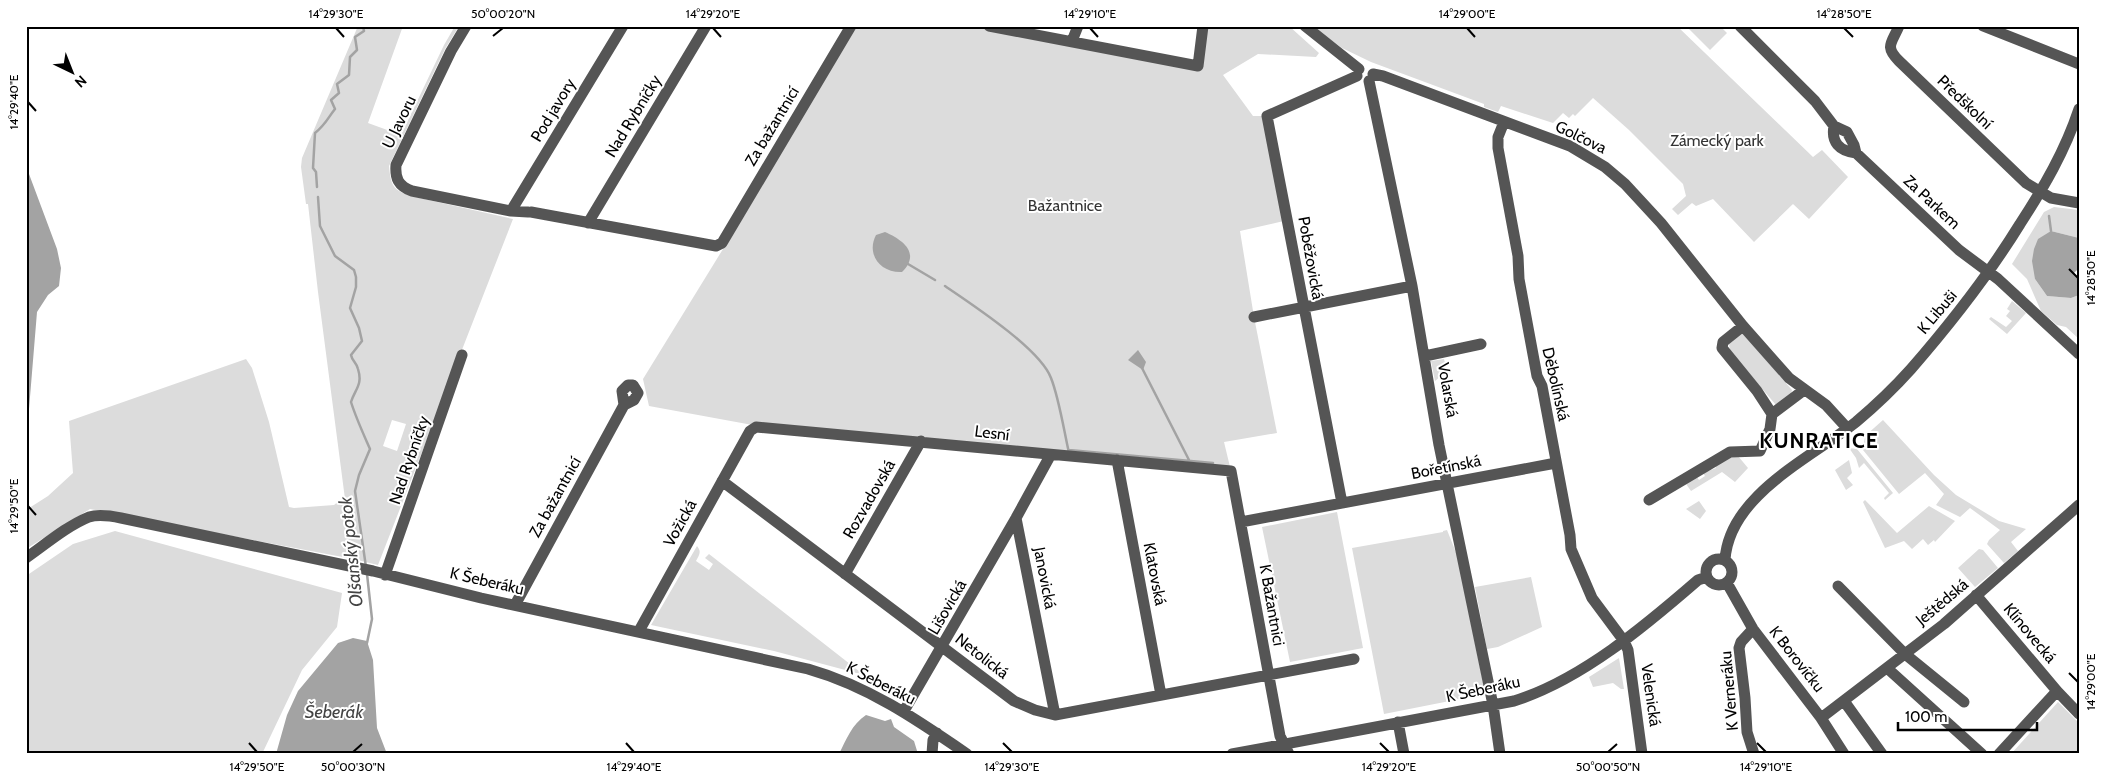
<svg xmlns="http://www.w3.org/2000/svg" width="2105" height="780" viewBox="0 0 2105 780" font-family="Cabin,sans-serif">
<style>
.green{fill:#dcdcdc;fill-rule:evenodd}
.water{fill:#a3a3a3}
.lines{fill:none;stroke-linecap:round;stroke-linejoin:round}
.stream{stroke:#a3a3a3;stroke-width:2.5}
.minor{stroke:#555;stroke-width:11}
.ticks{fill:none;stroke:#000;stroke-width:2}
.labels{text-anchor:middle;dominant-baseline:central;stroke-width:4;stroke-linejoin:round;paint-order:stroke}
.street-label{font-size:16px;fill:#000;stroke:#fff}
.park-label{font-size:16px;fill:#333;stroke:#fff}
.water-label{font-size:18px;font-style:italic;fill:#444;stroke:#fff}
.district-label{font-size:21px;font-weight:bold;letter-spacing:1px;fill:#000;stroke:#fff}
.neatline{fill:none;stroke:#000;stroke-width:2}
.ticks-label{font-size:12px;text-anchor:middle;fill:#000}
</style>
<rect width="100%" height="100%" fill="#fff"/>
<!-- green -->
<path class="green" d="M 358,26 L 403,26 L 368,123 L 401,135 L 444,45 L 455,26 L 459,26 L 445,49 L 389,166 C 391,188 394,191 415,197 L 513,219 L 378,565 L 353,559 L 90,509 L 26,549 L 26,510 L 48,496 L 73,473 L 69,421 L 246,359 L 252,368 L 269,422 L 289,507 L 294,508 L 334,505 L 340,500 L 345,499 L 318,292 L 308,204 L 306,204 L 301,167 L 302,158 ZM 392,420 L 406,424 L 397,451 L 383,446 Z
M 851,26 L 989,26 L 1201,66 L 1208,26 L 1289,26 L 1319,53 L 1316,57 L 1258,54 L 1223,75 L 1253,116 L 1267,116 L 1288,220 L 1240,231 L 1254,317 L 1277,433 L 1224,442 L 1231,471 L 758,426 L 649,406 L 643,379 L 723,249 L 722,243 Z
M 1312,26 L 1677,26 L 1813,157 L 1822,150 L 1848,177 L 1809,219 L 1793,204 L 1754,242 L 1713,199 L 1696,206 L 1692,203 L 1678,215 L 1672,209 L 1686,196 L 1683,184 L 1629,130 L 1593,98 L 1575,116 L 1573,114 L 1569,118 L 1563,113 L 1553,123 L 1501,106 L 1498,112 L 1484,107 L 1484,104 L 1371,62 L 1342,48 Z
M 1686,26 L 1720,26 L 1727,33 L 1710,50 Z
M 2054,207 L 2079,210 L 2079,238 L 2051,231 L 2035,279 L 2047,296 L 2071,298 L 2079,295 L 2079,339 L 2066,327 L 2057,325 L 2041,311 L 2027,279 L 2012,264 L 2044,212 Z
M 2012,301 L 2026,313 L 2007,334 L 1989,319 L 1991,317 L 2006,327 L 2012,321 L 2006,316 L 2010,311 L 2007,309 Z
M 1741,333 L 1744,334 L 1792,390 L 1791,394 L 1776,405 L 1730,351 L 1729,344 Z
M 1444,359 L 1447,371 L 1435,381 L 1431,361 Z
M 1883,420 L 1934,475 L 1956,495 L 1999,521 L 2026,529 L 2011,542 L 2018,551 L 2004,563 L 1987,544 L 1989,540 L 2000,530 L 1970,508 L 1960,517 L 1936,505 L 1944,494 L 1925,473 L 1899,494 L 1863,450 L 1865,436 Z
M 1849,448 L 1857,449 L 1893,493 L 1885,500 L 1884,498 L 1889,493 L 1864,463 L 1859,468 L 1856,458 Z
M 1738,456 L 1748,468 L 1735,482 L 1722,472 L 1691,491 L 1684,481 L 1695,474 L 1699,480 L 1705,476 L 1703,473 L 1716,468 L 1714,463 L 1727,457 Z
M 1849,460 L 1852,473 L 1847,478 L 1853,485 L 1846,490 L 1835,470 Z
M 1865,500 L 1897,533 L 1929,506 L 1955,521 L 1935,542 L 1934,540 L 1928,545 L 1923,539 L 1912,549 L 1904,541 L 1885,548 L 1863,502 Z
M 1699,501 L 1706,511 L 1700,519 L 1686,509 Z
M 1337,512 L 1363,648 L 1290,662 L 1262,527 Z
M 1447,530 L 1457,555 L 1485,692 L 1480,697 L 1476,698 L 1475,696 L 1384,714 L 1352,548 L 1443,532 L 1443,531 Z
M 115,531 L 342,593 L 337,627 L 302,670 L 262,754 L 26,754 L 26,576 L 73,544 Z
M 697,546 C 702,552 699,555 696,561 L 709,570 L 713,564 L 705,558 L 709,554 L 864,675 L 774,651 L 651,625 Z
M 1979,549 L 1983,550 L 1998,568 L 1975,587 L 1958,568 Z
M 1531,577 L 1542,627 L 1498,647 L 1487,649 L 1475,587 Z
M 1619,658 L 1624,689 L 1621,689 L 1613,683 L 1593,687 L 1589,677 Z
M 2058,702 L 2079,723 L 2079,754 L 2011,754 Z"/>
<!-- water -->
<path class="water" d="M 26,173 L 29,174 L 57,249 L 61,268 L 59,286 L 48,295 L 37,312 L 29,409 L 26,424 Z
M 2051,231 L 2079,238 L 2079,268 L 2074,273 L 2077,276 L 2079,275 L 2079,295 L 2071,298 L 2047,296 L 2035,279 L 2032,261 L 2034,249 L 2038,239 Z
M 885,232 C 903,240 921,253 902,272 C 880,273 866,254 876,235 Z
M 1138,350 L 1146,362 L 1143,370 L 1128,360 Z
M 353,638 L 367,641 L 373,660 L 377,728 L 387,754 L 276,754 L 287,715 L 298,691 L 338,643 Z
M 866,715 L 885,721 L 891,719 L 894,727 L 914,741 L 918,754 L 839,754 C 846,740 852,724 866,715 Z"/>
<g class="lines">
<!-- stream -->
<path class="stream" d="M 317,187 L 316,172 L 313,168 L 315,133 C 326,124 327,119 335,109 L 331,100 L 339,93 L 337,84 L 349,75 L 350,57 L 357,50 L 355,37 L 364,31 L 363,26
M 318,197 L 320,226 L 335,256 L 354,270 L 356,277 L 356,287 L 350,308 L 359,328 L 362,341 L 351,355 C 352,361 357,363 358,369 C 363,385 355,389 351,402 C 356,418 363,433 370,449 L 359,475 L 355,491 L 366,567
M 2049,216 L 2051,231
M 908,264 L 935,280
M 945,286 C 973,305 1040,349 1051,378 C 1059,398 1064,431 1069,453
M 1142,368 L 1189,460
M 1069,450 L 1213,463
M 367,643 L 372,619 L 367,574"/>
<!-- minor -->
<path class="minor" d="M 466,26 L 451,51 L 396,165 C 395,178 398,186 412,191 L 511,211 L 528,212
M 989,26 L 1198,66 L 1203,26
M 1305,26 L 1359,69
M 1740,26 L 1815,101 L 1834,126 L 1847,132 L 1854,145 L 1856,153 L 1959,250 L 1998,279 L 2079,354
M 1899,26 C 1892,43 1884,46 1899,61 L 2026,183 L 2051,198 L 2079,203
M 1983,26 L 2079,64
M 1072,41 L 1078,26
M 1373,74 L 1383,76 L 1570,146 L 1605,167 L 1625,184 L 1661,223 L 1743,326 L 1789,378 L 1826,405 L 1847,428
M 1369,81 L 1412,286 L 1439,445 L 1493,705 L 1500,754
M 1504,122 L 1498,137 L 1498,148 L 1518,256 L 1519,279 L 1537,376 L 1542,386 L 1570,535 L 1571,549 L 1592,598 L 1624,641 L 1628,650 L 1642,754
M 1834,126 C 1831,142 1839,151 1856,153
M 511,211 L 623,26
M 531,212 L 716,246 L 722,243 L 851,26
M 588,223 L 706,26
M 1254,317 L 1412,286
M 1743,326 L 1723,342 L 1722,348 L 1757,391 L 1772,414
M 1425,356 L 1481,344
M 1117,460 L 1161,695
M 722,481 L 1014,701 L 1035,710 L 1055,715 L 1354,659
M 1649,500 L 1730,452 L 1760,451 L 1770,429 L 1772,414 L 1804,390
M 1342,503 L 1267,116 L 1357,76
M 1016,518 L 1055,715
M 1241,522 L 1556,463
M 26,558 C 46,544 67,526 89,517 C 99,514 111,516 121,518 L 373,571 L 481,598 L 808,669 C 868,686 916,719 967,754
M1706 572a13 13 0 1 1 26 0a13 13 0 1 1-26 0Z
M 1725,560 C 1729,495 1811,458 1856,422 C 1875,406 1894,388 1911,369 C 1951,323 1988,276 2020,224 C 2044,187 2065,151 2079,109
M 845,574 L 921,441
M 385,575 L 462,355
M 1727,583 L 1753,629 L 1821,718 L 1844,754
M 1838,586 L 1905,654 L 1964,702
M 1976,595 L 2057,691 L 2079,714
M 515,605 L 624,405 L 622,391 L 628,385 L 633,385 L 638,393 L 634,400 L 624,405
M 1753,629 L 1741,642 L 1739,648 L 1745,698 L 1747,732 L 1754,754
M 639,631 L 750,431 L 756,427 L 1231,471 L 1280,736 L 1289,754
M 1887,668 L 1982,754
M 1844,701 L 1882,754
M 904,711 L 1016,518 L 1050,456
M 1821,718 L 1944,624 L 2079,505
M 1398,722 L 1404,754
M 932,754 L 933,740 L 937,733
M 1232,754 L 1514,701 C 1581,680 1645,626 1698,580 L 1707,577
M 1999,754 L 2057,691"/>
</g>
<!-- ticks -->
<path class="ticks" d="M 336,28 L 344,37M 713,28 L 721,37M 1090,28 L 1098,37M 1467,28 L 1475,37M 1844,28 L 1853,37M 493,36 L 503,28M 28,102 L 36,111M 2069,269 L 2078,278M 28,506 L 36,515M 2069,673 L 2078,682M 249,743 L 257,752M 626,743 L 634,752M 1003,743 L 1012,752M 1380,743 L 1389,752M 1757,743 L 1766,752M 353,752 L 362,744M 1608,752 L 1617,744"/>
<g class="labels">
<!-- street labels -->
<g class="street-label">
<text transform="translate(1965 102) rotate(44)">Předškolní</text>
<text transform="translate(553 110) rotate(-59)">Pod javory</text>
<text transform="translate(633 116) rotate(-59)">Nad Rybníčky</text>
<text transform="translate(399 122) rotate(-64)">U Javoru</text>
<text transform="translate(772 126) rotate(-59)">Za bažantnicí</text>
<text transform="translate(1581 137) rotate(26)">Golčova</text>
<text transform="translate(1932 202) rotate(43)">Za Parkem</text>
<text transform="translate(1311 258) rotate(80)">Poběžovická</text>
<text transform="translate(1937 312) rotate(-50)">K Libuši</text>
<text transform="translate(1556 384) rotate(77)">Děbolínská</text>
<text transform="translate(1448 390) rotate(80)">Volarská</text>
<text transform="translate(992 433) rotate(7)">Lesní</text>
<text transform="translate(409 460) rotate(-71)">Nad Rybníčky</text>
<text transform="translate(1446 467) rotate(-11)">Bořetínská</text>
<text transform="translate(555 497) rotate(-61)">Za bažantnicí</text>
<text transform="translate(869 499) rotate(-60)">Rozvadovská</text>
<text transform="translate(680 523) rotate(-61)">Vožická</text>
<text transform="translate(1155 574) rotate(79)">Klatovská</text>
<text transform="translate(1045 578) rotate(79)">Janovická</text>
<text transform="translate(487 581) rotate(13)">K Šeberáku</text>
<text transform="translate(1942 602) rotate(-40)">Ještědská</text>
<text transform="translate(1272 605) rotate(80)">K Bažantnici</text>
<text transform="translate(947 607) rotate(-60)">Lišovická</text>
<text transform="translate(2030 633) rotate(50)">Klínovecká</text>
<text transform="translate(982 656) rotate(38)">Netolická</text>
<text transform="translate(1797 659) rotate(52)">K Borovíčku</text>
<text transform="translate(881 683) rotate(27)">K Šeberáku</text>
<text transform="translate(1483 689) rotate(-12)">K Šeberáku</text>
<text transform="translate(1729 691) rotate(-95)">K Verneráku</text>
<text transform="translate(1651 695) rotate(82)">Velenická</text>
</g>
<!-- park labels -->
<g class="park-label">
<text x="1717" y="140">Zámecký park</text>
<text x="1065" y="205">Bažantnice</text>
</g>
<!-- water labels -->
<g class="water-label">
<text transform="translate(351 552) rotate(-96)">Olšanský potok</text>
<text x="334" y="712">Šeberák</text>
</g>
<!-- district labels -->
<g class="district-label">
<text x="1819" y="440">KUNRATICE</text>
</g>
</g>
<!-- border -->
<rect width="2105" height="780" fill="none" stroke="#ffffff" stroke-width="55"/>
<!-- north arrow -->
<g transform="translate(72 72) rotate(137)" stroke="#ffffff" stroke-width="4" paint-order="stroke">
<path d="M0-4L9 19L0 12L-9 19Z" fill="#000000"/>
<text y="-8" font-size="14" font-weight="bold" text-anchor="middle" fill="#000000">N</text>
</g>
<!-- scale -->
<path d="M1898 722v8h139v-8" fill="none" stroke="#000000" stroke-width="2.5"/>
<text x="1905" y="722" font-size="15" fill="#000000" stroke="#ffffff" stroke-width="4" paint-order="stroke">100 m</text>
<rect x="28" y="28" width="2050" height="724" class="neatline"/>
<g class="ticks-label">
<text x="336" y="18">14°29'30"E</text>
<text x="503" y="18">50°00'20"N</text>
<text x="713" y="18">14°29'20"E</text>
<text x="1090" y="18">14°29'10"E</text>
<text x="1467" y="18">14°29'00"E</text>
<text x="1844" y="18">14°28'50"E</text>
<text transform="translate(14 102) rotate(-90)" y="4">14°29'40"E</text>
<text transform="translate(2091 278) rotate(-90)" y="4">14°28'50"E</text>
<text transform="translate(14 506) rotate(-90)" y="4">14°29'50"E</text>
<text transform="translate(2091 682) rotate(-90)" y="4">14°29'00"E</text>
<text x="257" y="771">14°29'50"E</text>
<text x="353" y="771">50°00'30"N</text>
<text x="634" y="771">14°29'40"E</text>
<text x="1012" y="771">14°29'30"E</text>
<text x="1389" y="771">14°29'20"E</text>
<text x="1608" y="771">50°00'50"N</text>
<text x="1766" y="771">14°29'10"E</text>
</g>
</svg>
